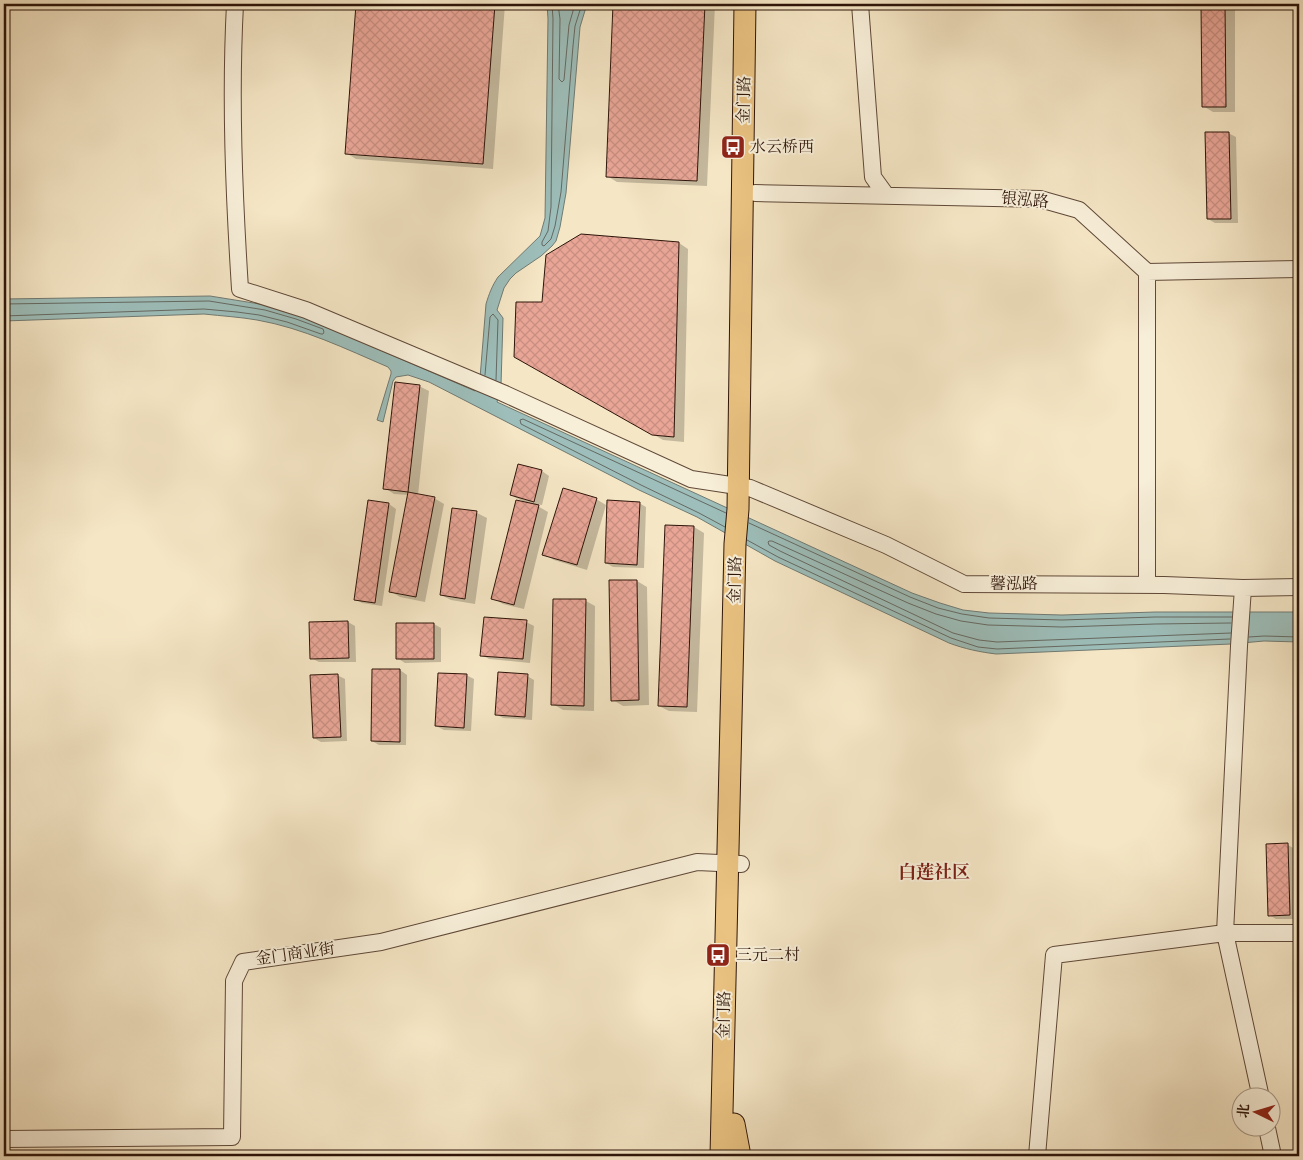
<svg xmlns="http://www.w3.org/2000/svg" width="1303" height="1160" viewBox="0 0 1303 1160" font-family="'IM FELL Double Pica','Noto Serif SC',serif">
<style>
.water{fill:#9dbeba;stroke:#707a73}
.shadow{fill:#0003}
.lines{fill:none;stroke-linecap:round;stroke-linejoin:round}
.shore{stroke:#656962;stroke-width:1}
.building{fill:url(#building-cross-hatch);stroke:#2d1409}
.minor-casing{stroke:#5f4838;stroke-width:18}
.major-casing{stroke:#2d1409;stroke-width:23}
.minor{stroke:#f8efd9;stroke-width:16}
.major{stroke:#eac382;stroke-width:21}
.labels{text-anchor:middle;dominant-baseline:central;stroke-width:4;stroke-linejoin:round;paint-order:stroke}
.street-label{font-size:16px;fill:#2d1409;stroke:#f8efd9}
.poi-label{font-size:16px;fill:#2d1409;stroke:#f8efd9;text-anchor:start}
.neighbourhood-label{font-size:18px;font-weight:bold;fill:#7a1f14;stroke:#f8efd9}
</style>
<defs>
<pattern id="building-cross-hatch" width="8" height="8" patternUnits="userSpaceOnUse" patternTransform="scale(1.25)"><rect width="8" height="8" fill="#e9a697"/><path d="M0 0l8 8M0 8l8-8" fill="none" stroke="#c88e81"/></pattern>
</defs>
<rect width="100%" height="100%" fill="#f5e6c5"/>
<filter id="stains"><feTurbulence type="fractalNoise" baseFrequency=".004" numOctaves="4"/><feColorMatrix values="0 0 0 0 .2 0 0 0 0 .09 0 0 0 0 .02 0 0 0 .5 -.17"/></filter>
<radialGradient id="worn" r=".72"><stop offset=".6" stop-color="#630" stop-opacity="0"/><stop offset="1" stop-color="#630" stop-opacity=".3"/></radialGradient>
<!-- water -->
<path class="water" d="M 547,4 L 587,4 L 580,27 L 566,193 L 560,227 L 556,241 L 552,246 L 541,256 L 516,273 L 510,279 L 504,288 L 497,310 L 503,318 L 501,385 L 497,402 L 912,593 L 940,603 L 963,610 L 989,613 L 1062,615 L 1155,612 L 1299,612 L 1299,642 L 1264,641 L 1231,644 L 996,654 C 980,652 965,649 949,643 L 775,561 L 697,517 L 639,490 L 429,382 L 408,375 L 396,377 L 393,381 L 383,422 L 377,420 L 391,374 L 391,371 L 388,367 C 346,349 303,328 257,320 C 240,317 222,316 204,314 L 4,321 L 4,299 L 210,296 L 266,305 L 297,314 L 475,391 L 480,378 L 486,304 C 489,294 492,286 498,277 L 540,236 L 545,218 L 548,19 Z"/>
<!-- shadow -->
<path class="shadow" d="M 358,4 L 505,4 L 493,169 L 356,159 L 346,153 Z
M 614,4 L 715,4 L 707,186 L 617,182 L 607,176 Z
M 1202,4 L 1235,4 L 1235,112 L 1213,112 L 1203,106 Z
M 1228,133 L 1236,137 L 1238,223 L 1215,223 L 1208,219 Z
M 679,243 L 688,249 L 684,442 L 663,440 L 516,356 L 543,303 Z
M 419,386 L 429,391 L 418,495 L 434,498 L 444,504 L 425,602 L 400,597 L 390,591 L 409,495 L 394,494 L 385,488 Z
M 519,465 L 542,471 L 549,476 L 542,505 L 534,504 L 548,512 L 524,609 L 503,604 L 493,598 L 524,502 L 511,495 Z
M 596,499 L 606,505 L 587,570 L 554,560 L 544,554 Z
M 639,503 L 646,507 L 644,568 L 613,567 L 606,563 Z
M 389,504 L 396,509 L 382,606 L 362,603 L 355,599 Z
M 453,509 L 477,513 L 487,518 L 475,604 L 451,600 L 441,595 Z
M 694,527 L 704,533 L 697,712 L 669,711 L 659,706 Z
M 637,581 L 647,587 L 649,705 L 623,706 L 613,700 Z
M 586,601 L 595,606 L 594,711 L 563,710 L 553,704 Z
M 348,622 L 355,626 L 356,662 L 319,662 L 311,658 Z
M 526,622 L 534,626 L 530,663 L 489,659 L 482,655 Z
M 434,624 L 441,628 L 441,662 L 405,663 L 397,658 Z
M 400,670 L 407,675 L 406,745 L 379,745 L 372,741 Z
M 337,675 L 345,679 L 347,741 L 321,742 L 314,738 Z
M 466,675 L 474,679 L 471,731 L 444,730 L 436,726 Z
M 527,676 L 534,680 L 532,720 L 503,718 L 496,714 Z
M 1288,845 L 1295,849 L 1297,919 L 1276,919 L 1269,915 Z"/>
<g class="lines">
<!-- shore -->
<path class="shore" d="M 552,4 L 553,19 L 551,207 L 548,231 L 542,242 L 542,245 L 544,246 L 551,239 L 555,226 L 561,192 L 573,46 L 575,26 L 582,4
M 558,4 L 560,19 L 559,79 L 562,82 L 564,80 L 569,25 L 575,4
M 4,304 L 209,301 L 265,310 L 296,319 L 323,329 L 324,332 L 323,334 L 321,334 L 287,322 L 259,315 L 237,312 L 204,309 L 4,316
M 485,375 L 490,317 L 493,314 L 498,320 L 496,380
M 749,523 L 910,597 L 938,608 L 962,614 L 989,618 L 1062,620 L 1155,617 L 1232,617
M 725,527 L 699,513 L 641,485 L 521,424 L 520,420 L 523,419 L 726,513
M 747,540 L 778,557 L 951,638 L 978,647 L 997,649 L 1230,639
M 1231,633 L 997,642 L 979,640 L 953,633 L 780,551 L 769,545 L 768,542 L 769,541 L 772,541 L 908,603 L 936,614 L 961,621 L 988,625 L 1062,627 L 1155,624 L 1231,623
M 1249,637 L 1264,636 L 1299,637"/>
</g>
<!-- building -->
<path class="building" d="M 356,4 L 495,4 L 483,164 L 345,154 Z
M 613,4 L 705,4 L 697,181 L 606,177 Z
M 1201,4 L 1225,4 L 1226,107 L 1202,107 Z
M 1205,132 L 1229,132 L 1231,219 L 1207,219 Z
M 581,234 L 679,242 L 674,437 L 652,435 L 514,357 L 516,302 L 542,302 L 546,255 Z
M 395,382 L 420,385 L 408,492 L 383,489 Z
M 518,464 L 542,470 L 534,502 L 510,495 Z
M 563,488 L 597,498 L 577,565 L 542,555 Z
M 408,492 L 435,497 L 416,597 L 389,592 Z
M 368,500 L 389,503 L 375,603 L 354,600 Z
M 516,500 L 539,505 L 514,605 L 491,599 Z
M 607,500 L 640,502 L 637,565 L 605,563 Z
M 452,508 L 477,511 L 465,599 L 440,595 Z
M 665,525 L 694,526 L 687,707 L 658,706 Z
M 609,580 L 637,580 L 639,700 L 611,701 Z
M 553,599 L 586,599 L 584,706 L 551,705 Z
M 484,617 L 527,620 L 523,659 L 480,656 Z
M 348,621 L 349,658 L 310,659 L 309,622 Z
M 396,623 L 434,623 L 434,659 L 396,659 Z
M 372,669 L 400,669 L 400,742 L 371,741 Z
M 498,672 L 528,674 L 525,717 L 495,715 Z
M 438,673 L 467,674 L 464,728 L 435,726 Z
M 338,674 L 341,737 L 313,738 L 310,675 Z
M 1288,843 L 1290,915 L 1268,916 L 1266,844 Z"/>
<g class="lines">
<defs>
<path id="minor" d="M 235,4 C 230,99 234,194 240,289 L 306,310 L 503,393 L 691,479 L 750,488 L 886,545 L 964,584 L 1164,585 L 1243,588 L 1299,587
M 860,4 L 873,177 L 886,195
M 755,193 L 1040,199 L 1079,210 L 1147,272 L 1299,269
M 1147,272 L 1147,585
M 1243,588 L 1239,646 L 1225,933 L 1261,1098
M 1267,1128 L 1273,1156
M 4,1139 L 232,1137 L 234,981 L 243,962 L 381,942 L 697,862 L 741,864
M 1037,1156 L 1054,955 L 1225,933 L 1299,933"/>
<path id="major" d="M 734,1124 L 740,1156
M 721,1156 L 735,544 L 738,509 L 745,4"/>
</defs>
<!-- minor casing -->
<use href="#minor" class="minor-casing"/>
<!-- major casing -->
<use href="#major" class="major-casing"/>
<!-- minor -->
<use href="#minor" class="minor"/>
<!-- major -->
<use href="#major" class="major"/>
</g>
<!-- icons -->
<defs>
<symbol id="bus-square" viewBox="-11 -11 22 22"><rect x="-9" y="-9" width="18" height="18" rx="4" fill="#8f2418" stroke="#f8efd9"/><path d="M-5-6H5V4H4V6H2V4H-2V6H-4V4H-5ZM-3.5-4V0h7V-4ZM-3.5 1.2v1.5H-2V1.2ZM2 1.2v1.5H3.5V1.2Z" fill="#fff"/></symbol>
</defs>
<g fill-rule="evenodd">
<use href="#bus-square" x="719" y="133" width="28" height="28"/>
<use href="#bus-square" x="704" y="941" width="28" height="28"/>
</g>
<g class="labels">
<!-- street labels -->
<g class="street-label">
<text transform="translate(744 100) rotate(-89)">金门路</text>
<text transform="translate(1025 200) rotate(5)">银泓路</text>
<text transform="translate(735 580) rotate(-89)">金门路</text>
<text x="1014" y="584">馨泓路</text>
<text transform="translate(295 954) rotate(-8)">金门商业街</text>
<text transform="translate(724 1015) rotate(-89)">金门路</text>
</g>
<!-- poi labels -->
<g class="poi-label">
<text x="750" y="147">水云桥西</text>
<text x="736" y="955">三元二村</text>
</g>
<!-- neighbourhood labels -->
<g class="neighbourhood-label">
<text x="934" y="872">白莲社区</text>
</g>
</g>
<!-- margin -->
<rect width="1303" height="1160" fill="none" stroke="#f5e6c5" stroke-width="20"/>
<rect x="5" y="5" width="1293" height="1150" fill="none" stroke="#2d1409" stroke-width="2.5"/>
<rect x="10" y="10" width="1283" height="1140" fill="none" stroke="#2d1409"/>
<!-- north arrow -->
<g transform="translate(1256 1112) rotate(275)"><circle r="24" fill="#f8efd9" stroke="#a79786"/>
<path d="M0-4L9 19L0 12L-9 19Z" fill="#8f2418"/>
<text y="-8" font-size="14" font-weight="bold" text-anchor="middle" fill="#2d1409">北</text>
</g>
<rect width="100%" height="100%" filter="url(#stains)"/>
<rect width="100%" height="100%" fill="url(#worn)"/>
</svg>
